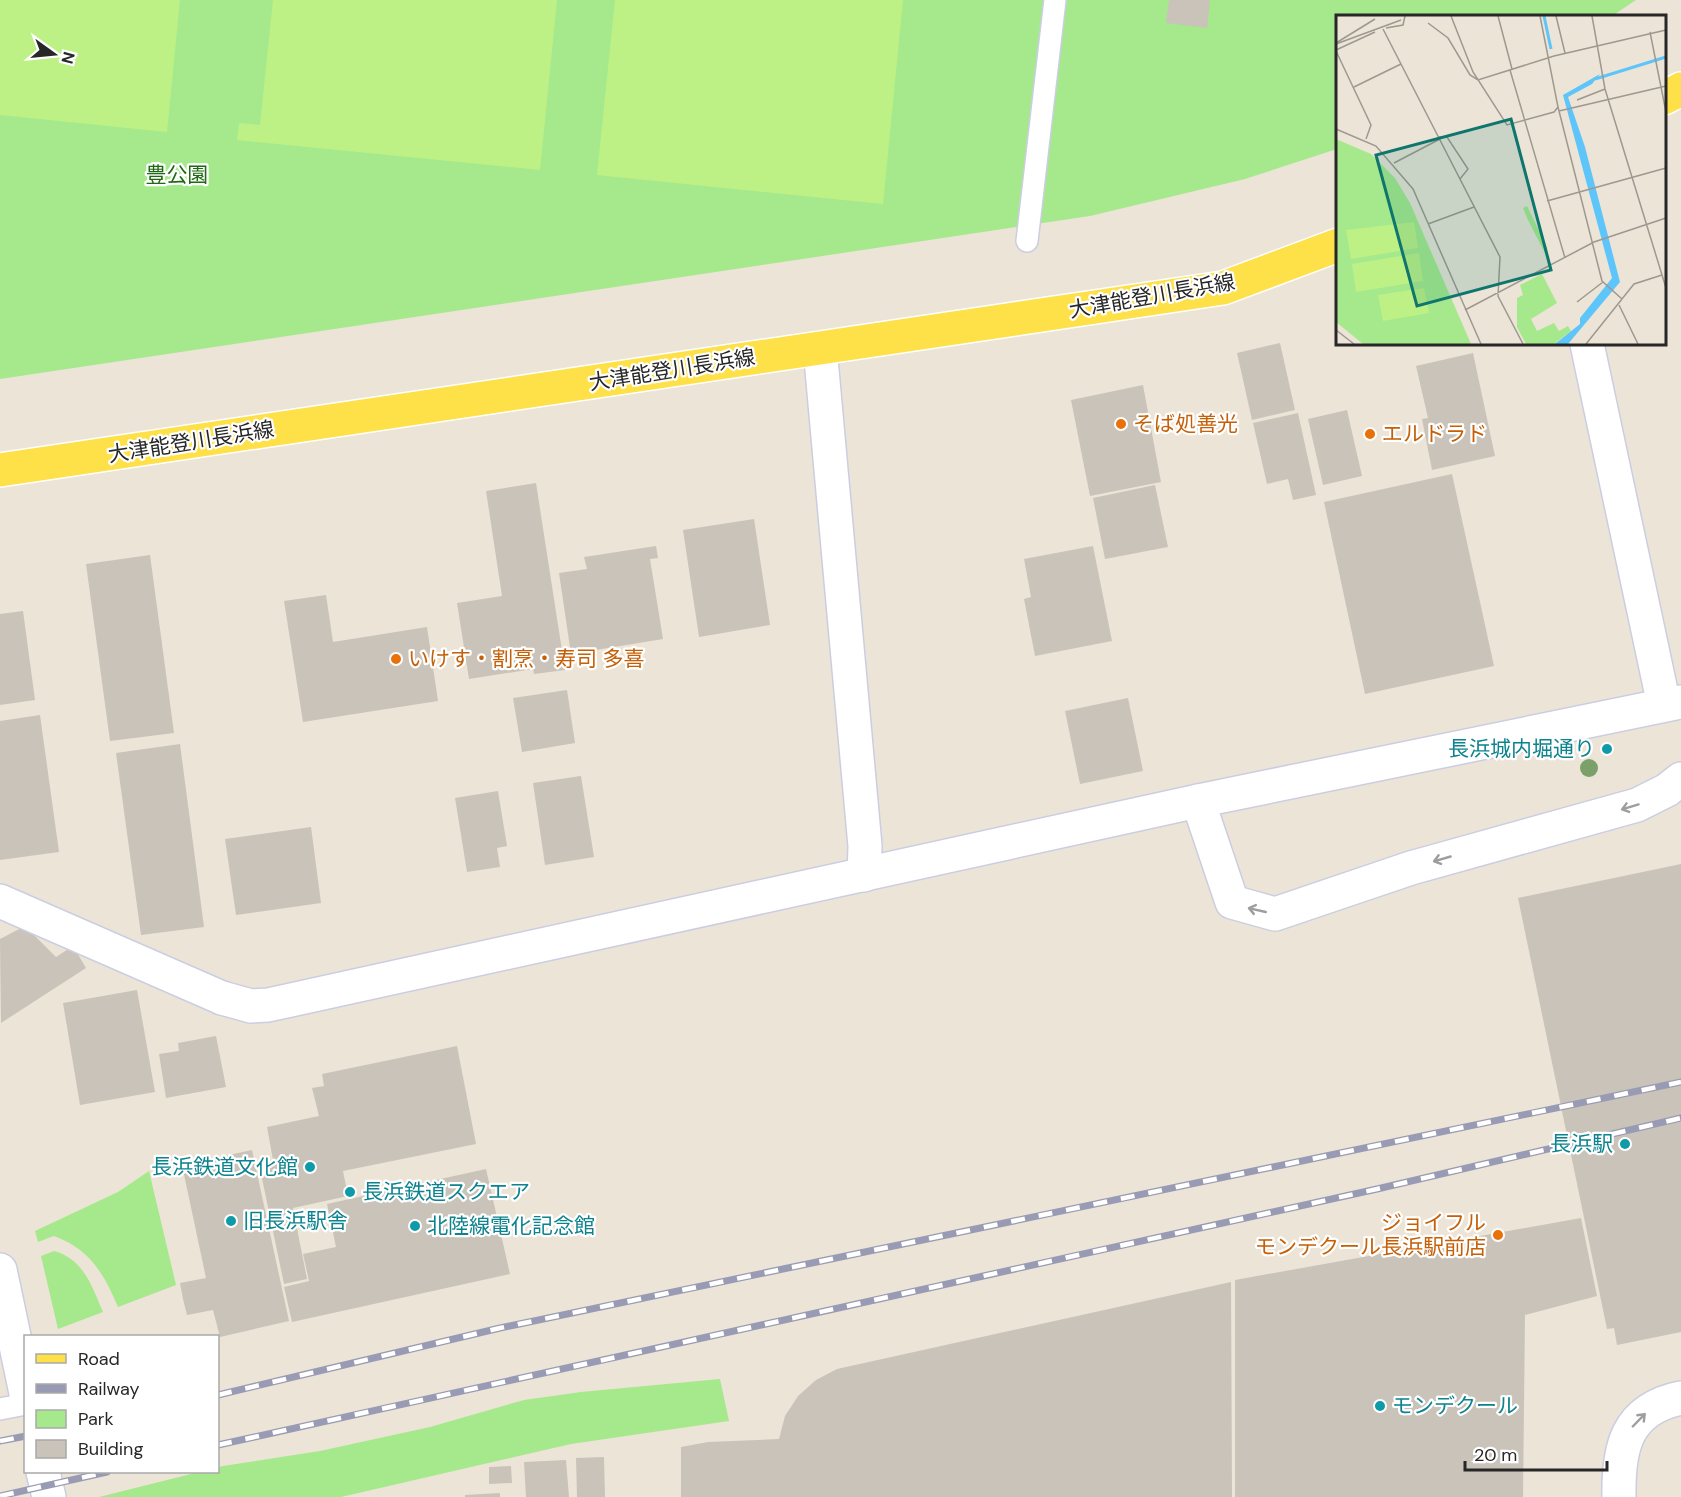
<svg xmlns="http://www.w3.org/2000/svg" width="1681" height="1497" viewBox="0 0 1681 1497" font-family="'DM Sans','Noto Sans JP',sans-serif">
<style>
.green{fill:#a5e98c}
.pitch{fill:#bdf186}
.building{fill:#c9c3b9}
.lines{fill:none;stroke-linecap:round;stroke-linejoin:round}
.lane-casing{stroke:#cbcee2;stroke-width:24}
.street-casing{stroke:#cbcee2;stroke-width:36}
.secondary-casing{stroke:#cbcee2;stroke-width:36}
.primary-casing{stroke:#fff;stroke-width:36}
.lane{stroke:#fff;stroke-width:21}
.street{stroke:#fff;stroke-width:33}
.secondary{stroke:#fff;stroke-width:33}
.primary{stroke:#fee048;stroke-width:33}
.rail-casing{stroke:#999bb4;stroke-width:7}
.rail{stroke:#fff;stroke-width:4.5;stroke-dasharray:14;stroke-linecap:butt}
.tree{fill:#7ba06a}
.oneway{stroke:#9e9e9e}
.food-dot{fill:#e8710a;stroke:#fff;stroke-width:2}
.culture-dot{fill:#0f9aa8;stroke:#fff;stroke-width:2}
.labels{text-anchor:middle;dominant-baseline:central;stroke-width:4.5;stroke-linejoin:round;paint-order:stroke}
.park-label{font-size:21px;fill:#1e6912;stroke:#fff}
.street-label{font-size:21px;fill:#272727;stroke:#fff}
.food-label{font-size:21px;fill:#c56008;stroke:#fff;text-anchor:start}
.culture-label{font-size:21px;fill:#0d838f;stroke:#fff;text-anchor:start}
.inset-river{fill:none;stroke:#5dc5fa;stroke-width:3}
.inset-road{fill:none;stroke:#9d9890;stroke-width:1.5}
.view{fill:#0f766e;fill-opacity:0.15;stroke:#0f766e;stroke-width:3}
.inset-edge{fill:none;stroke:#272727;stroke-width:3}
</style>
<rect width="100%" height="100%" fill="#ece4d6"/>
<!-- green -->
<path class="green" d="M 0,0 L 1636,0 L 1612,16 L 1338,16 L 1337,149 L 1245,179 L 1090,216 L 0,379 Z
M 149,1171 L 176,1285 L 118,1307 C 104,1274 90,1249 54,1236 L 38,1242 L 35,1231 L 118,1192 Z
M 54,1251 C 84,1259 92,1287 103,1312 L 58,1329 L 41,1256 Z
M 720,1379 L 729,1421 L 571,1444 L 341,1497 L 99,1497 L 199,1472 L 218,1472 L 218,1467 L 223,1466 L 320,1451 L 430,1427 L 524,1400 L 581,1392 Z"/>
<!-- pitch -->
<path class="pitch" d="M 0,0 L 180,0 L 167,132 L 0,115 Z
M 273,0 L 557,0 L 540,170 L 237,140 L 239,123 L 260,125 Z
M 615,0 L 903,0 L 883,204 L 597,175 Z"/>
<!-- building -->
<path class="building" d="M 1169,0 L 1210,0 L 1207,28 L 1166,23 Z
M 1280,343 L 1295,410 L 1252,420 L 1237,353 Z
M 1473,353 L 1495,456 L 1432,470 L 1422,419 L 1428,418 L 1416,366 Z
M 1143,385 L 1161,482 L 1090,496 L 1071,400 Z
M 1347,410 L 1362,476 L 1323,485 L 1308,419 Z
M 1298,413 L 1316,495 L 1293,500 L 1288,479 L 1267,484 L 1253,423 Z
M 1452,474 L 1494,666 L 1365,694 L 1324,502 Z
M 536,483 L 565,670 L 534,674 L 533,669 L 469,679 L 457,603 L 502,596 L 486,491 Z
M 1155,485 L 1168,547 L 1105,559 L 1093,498 Z
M 754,519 L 770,625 L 699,637 L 683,530 Z
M 656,546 L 658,558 L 650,559 L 663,639 L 571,654 L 559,573 L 587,569 L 584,557 Z
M 1093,546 L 1112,641 L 1035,656 L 1024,599 L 1031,597 L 1024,559 Z
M 150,555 L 174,733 L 110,741 L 86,564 Z
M 326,595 L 333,642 L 427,627 L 438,701 L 303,722 L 284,601 Z
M 23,611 L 35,700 L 0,705 L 0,614 Z
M 567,690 L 575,743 L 522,752 L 513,698 Z
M 1128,698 L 1143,771 L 1080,784 L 1065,711 Z
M 40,715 L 59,852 L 0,860 L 0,721 Z
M 180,744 L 204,927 L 141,935 L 116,753 Z
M 581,776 L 594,857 L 545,865 L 533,783 Z
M 498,791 L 507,846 L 497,848 L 500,867 L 467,872 L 455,798 Z
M 311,827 L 321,903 L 236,915 L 225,839 Z
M 1681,864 L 1681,1332 L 1617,1345 L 1614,1328 L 1607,1329 L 1518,898 Z
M 25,926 L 56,957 L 73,946 L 86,968 L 1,1023 L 0,939 Z
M 137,990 L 155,1092 L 80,1105 L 63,1003 Z
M 216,1036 L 226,1087 L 166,1098 L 159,1054 L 179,1051 L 178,1043 Z
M 457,1046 L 476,1144 L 343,1171 L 348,1196 L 293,1208 L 307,1279 L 284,1284 L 259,1164 L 273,1160 L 267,1127 L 319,1116 L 312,1088 L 324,1086 L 322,1074 Z
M 252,1150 L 289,1321 L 220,1337 L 213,1310 L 187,1315 L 183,1299 L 180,1283 L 206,1278 L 182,1165 Z
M 486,1169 L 510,1274 L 292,1322 L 284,1287 L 309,1281 L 303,1254 L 336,1247 L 327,1204 Z
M 1581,1218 L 1597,1296 L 1525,1315 L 1523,1497 L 1235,1497 L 1235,1280 Z
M 1231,1282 L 1232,1497 L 681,1497 L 681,1447 L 708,1442 L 779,1439 L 785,1416 L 798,1396 L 816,1380 L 837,1369 Z
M 604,1457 L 605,1497 L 577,1497 L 576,1458 Z
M 566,1460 L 569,1497 L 526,1497 L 524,1462 Z
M 511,1466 L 512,1483 L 489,1484 L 489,1467 Z
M 500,1493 L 500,1497 L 465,1497 L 465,1495 Z"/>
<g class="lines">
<defs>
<path id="lane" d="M 1027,241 L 1055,0
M 0,1409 L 26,1404"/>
<path id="street" d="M 820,348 L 865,846 L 864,875
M 1198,801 L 1232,902 L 1275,914 L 1411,868 L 1637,805 L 1667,790 L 1681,779
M 0,901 L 222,998
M 0,1270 L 26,1393
M 43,1472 L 49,1497"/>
<path id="secondary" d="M 1587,344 L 1664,705
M 222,998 L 251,1006 L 268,1005 L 1198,801 L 1681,702
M 1619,1497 C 1618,1448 1626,1409 1681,1398"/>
<path id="primary" d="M 1664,98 L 1681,89
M 0,470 L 1223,288 L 1338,245"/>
</defs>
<!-- lane casing -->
<use href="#lane" class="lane-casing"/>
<!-- street casing -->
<use href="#street" class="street-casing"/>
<!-- secondary casing -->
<use href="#secondary" class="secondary-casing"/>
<!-- primary casing -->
<use href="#primary" class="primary-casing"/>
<!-- lane -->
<use href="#lane" class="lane"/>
<!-- street -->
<use href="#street" class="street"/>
<!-- secondary -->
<use href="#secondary" class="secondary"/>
<!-- primary -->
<use href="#primary" class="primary"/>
<defs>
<path id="rail" d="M 218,1395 L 500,1328 L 1681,1082
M 0,1441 L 26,1436
M 218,1445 L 1377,1189 L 1681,1118
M 0,1496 L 107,1472"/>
</defs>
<!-- rail casing -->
<use href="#rail" class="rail-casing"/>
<!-- rail -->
<use href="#rail" class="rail"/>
</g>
<!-- trees -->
<circle class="tree" cx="1589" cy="768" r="9"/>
<!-- one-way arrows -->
<defs><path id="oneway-shaft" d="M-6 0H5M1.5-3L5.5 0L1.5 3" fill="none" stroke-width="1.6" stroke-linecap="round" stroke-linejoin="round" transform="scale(1.5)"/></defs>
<g class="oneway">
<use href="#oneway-shaft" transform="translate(1630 807) rotate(163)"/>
<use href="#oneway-shaft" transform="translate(1442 859) rotate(164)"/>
<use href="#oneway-shaft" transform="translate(1257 910) rotate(-167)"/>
<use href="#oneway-shaft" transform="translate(1639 1420) rotate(-46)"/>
</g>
<!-- markers -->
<g class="food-dot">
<circle cx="1121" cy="424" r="6"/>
<circle cx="1370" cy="434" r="6"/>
<circle cx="396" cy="659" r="6"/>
<circle cx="1498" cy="1235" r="6"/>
</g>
<g class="culture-dot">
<circle cx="1607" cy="749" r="6"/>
<circle cx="1625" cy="1144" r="6"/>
<circle cx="310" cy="1167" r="6"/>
<circle cx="350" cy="1192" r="6"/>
<circle cx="231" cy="1221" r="6"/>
<circle cx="415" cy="1226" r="6"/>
<circle cx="1380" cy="1406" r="6"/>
</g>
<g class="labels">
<!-- park labels -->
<g class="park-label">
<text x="177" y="175">豊公園</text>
</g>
<!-- street labels -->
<g class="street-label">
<text transform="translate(1152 296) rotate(-10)">大津能登川長浜線</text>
<text transform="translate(672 370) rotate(-9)">大津能登川長浜線</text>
<text transform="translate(191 442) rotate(-9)">大津能登川長浜線</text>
</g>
<!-- food labels -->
<g class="food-label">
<text x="1133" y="424">そば処善光</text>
<text x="1382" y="434">エルドラド</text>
<text x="408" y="659">いけす・割烹・寿司 多喜</text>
<text x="1486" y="1223" text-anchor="end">ジョイフル<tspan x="1486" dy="24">モンデクール長浜駅前店</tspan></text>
</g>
<!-- culture labels -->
<g class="culture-label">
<text x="1595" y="749" text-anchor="end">長浜城内堀通り</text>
<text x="1613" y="1144" text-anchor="end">長浜駅</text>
<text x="298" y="1167" text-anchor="end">長浜鉄道文化館</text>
<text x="362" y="1192">長浜鉄道スクエア</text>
<text x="243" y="1221">旧長浜駅舎</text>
<text x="427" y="1226">北陸線電化記念館</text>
<text x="1392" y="1406">モンデクール</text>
</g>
</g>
<!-- overview -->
<g transform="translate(1336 15)">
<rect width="330" height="330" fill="#ece4d6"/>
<path d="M 0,124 L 35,139 L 59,163 L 74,188 L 135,329 L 27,329 L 0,307 ZM 191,191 L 211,232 L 213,246 L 192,205 L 187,193 ZM 206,259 L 221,288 L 195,304 L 201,316 L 218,308 L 223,316 L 232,311 L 235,316 L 218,329 L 190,329 L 181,312 L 181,283 L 187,280 L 184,270 Z" fill="#a5e98c"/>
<path d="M 78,207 L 82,233 L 15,244 L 10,215 ZM 83,238 L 87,266 L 20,277 L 16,249 ZM 88,273 L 93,298 L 47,306 L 42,280 Z" fill="#bdf186"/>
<path d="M 264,59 L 256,69 L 232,82 L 249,132 L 284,267 L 232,329 L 219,329 L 244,309 L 244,303 L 276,263 L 227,80 Z" fill="#5dc5fa"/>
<path class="inset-river" d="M 208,1 L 215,34M 259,64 L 330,42"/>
<path class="inset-road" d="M 115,1 L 137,57 L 171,110 L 218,97 L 222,92 L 204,1M 162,1 L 176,54M 220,1 L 229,38M 256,1 L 269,74 L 330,273M 92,8 L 112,23 L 134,60 L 142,65 L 218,41 L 330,15M 50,13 L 67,10 L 69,1M 47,14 L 164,242 L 162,281 L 187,329M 314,17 L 330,97M 0,28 L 39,4M 0,29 L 65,5M 0,35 L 39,17M 0,36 L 35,110 L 30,124M 174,55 L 229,243M 18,72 L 65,49M 241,85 L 269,74M 222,92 L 266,266 L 286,284 L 298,269 L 326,260M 223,96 L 330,71M 0,114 L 40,131 L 77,174 L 145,329M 103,122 L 111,122 L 132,154 L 124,164M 58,148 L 104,124M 211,186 L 330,153M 92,209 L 138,192M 241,287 L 267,267M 283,290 L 302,329M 129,295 L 258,227 L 330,203M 0,315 L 18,329M 250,329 L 286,284"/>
<path class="view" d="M 175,104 L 215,255 L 81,291 L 40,140 Z"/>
<rect width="330" height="330" class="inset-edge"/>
</g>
<!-- legend -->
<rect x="24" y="1335" width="195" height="138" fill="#ffffff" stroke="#a9a9a9" stroke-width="1.5"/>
<rect x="36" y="1354" width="30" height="9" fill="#fee048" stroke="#a9a9a9" stroke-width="1.5"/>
<text x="78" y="1365" font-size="18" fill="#272727">Road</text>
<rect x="36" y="1384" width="30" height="9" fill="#999bb4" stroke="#a9a9a9" stroke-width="1.5"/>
<text x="78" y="1395" font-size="18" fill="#272727">Railway</text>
<rect x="36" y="1410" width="30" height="18" fill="#a5e98c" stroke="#a9a9a9" stroke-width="1.5"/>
<text x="78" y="1425" font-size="18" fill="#272727">Park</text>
<rect x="36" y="1440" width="30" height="18" fill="#c9c3b9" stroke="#a9a9a9" stroke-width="1.5"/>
<text x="78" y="1455" font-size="18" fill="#272727">Building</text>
<!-- north arrow -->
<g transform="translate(54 54) rotate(105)" stroke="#ffffff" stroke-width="4.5" paint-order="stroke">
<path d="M0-4.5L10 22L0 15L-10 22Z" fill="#272727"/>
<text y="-9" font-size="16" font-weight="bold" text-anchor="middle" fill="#272727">N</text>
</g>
<!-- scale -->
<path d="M1465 1461v9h142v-9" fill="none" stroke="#272727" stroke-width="3"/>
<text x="1474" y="1461" font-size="18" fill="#272727" stroke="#ffffff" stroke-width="4.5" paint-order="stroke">20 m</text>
</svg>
